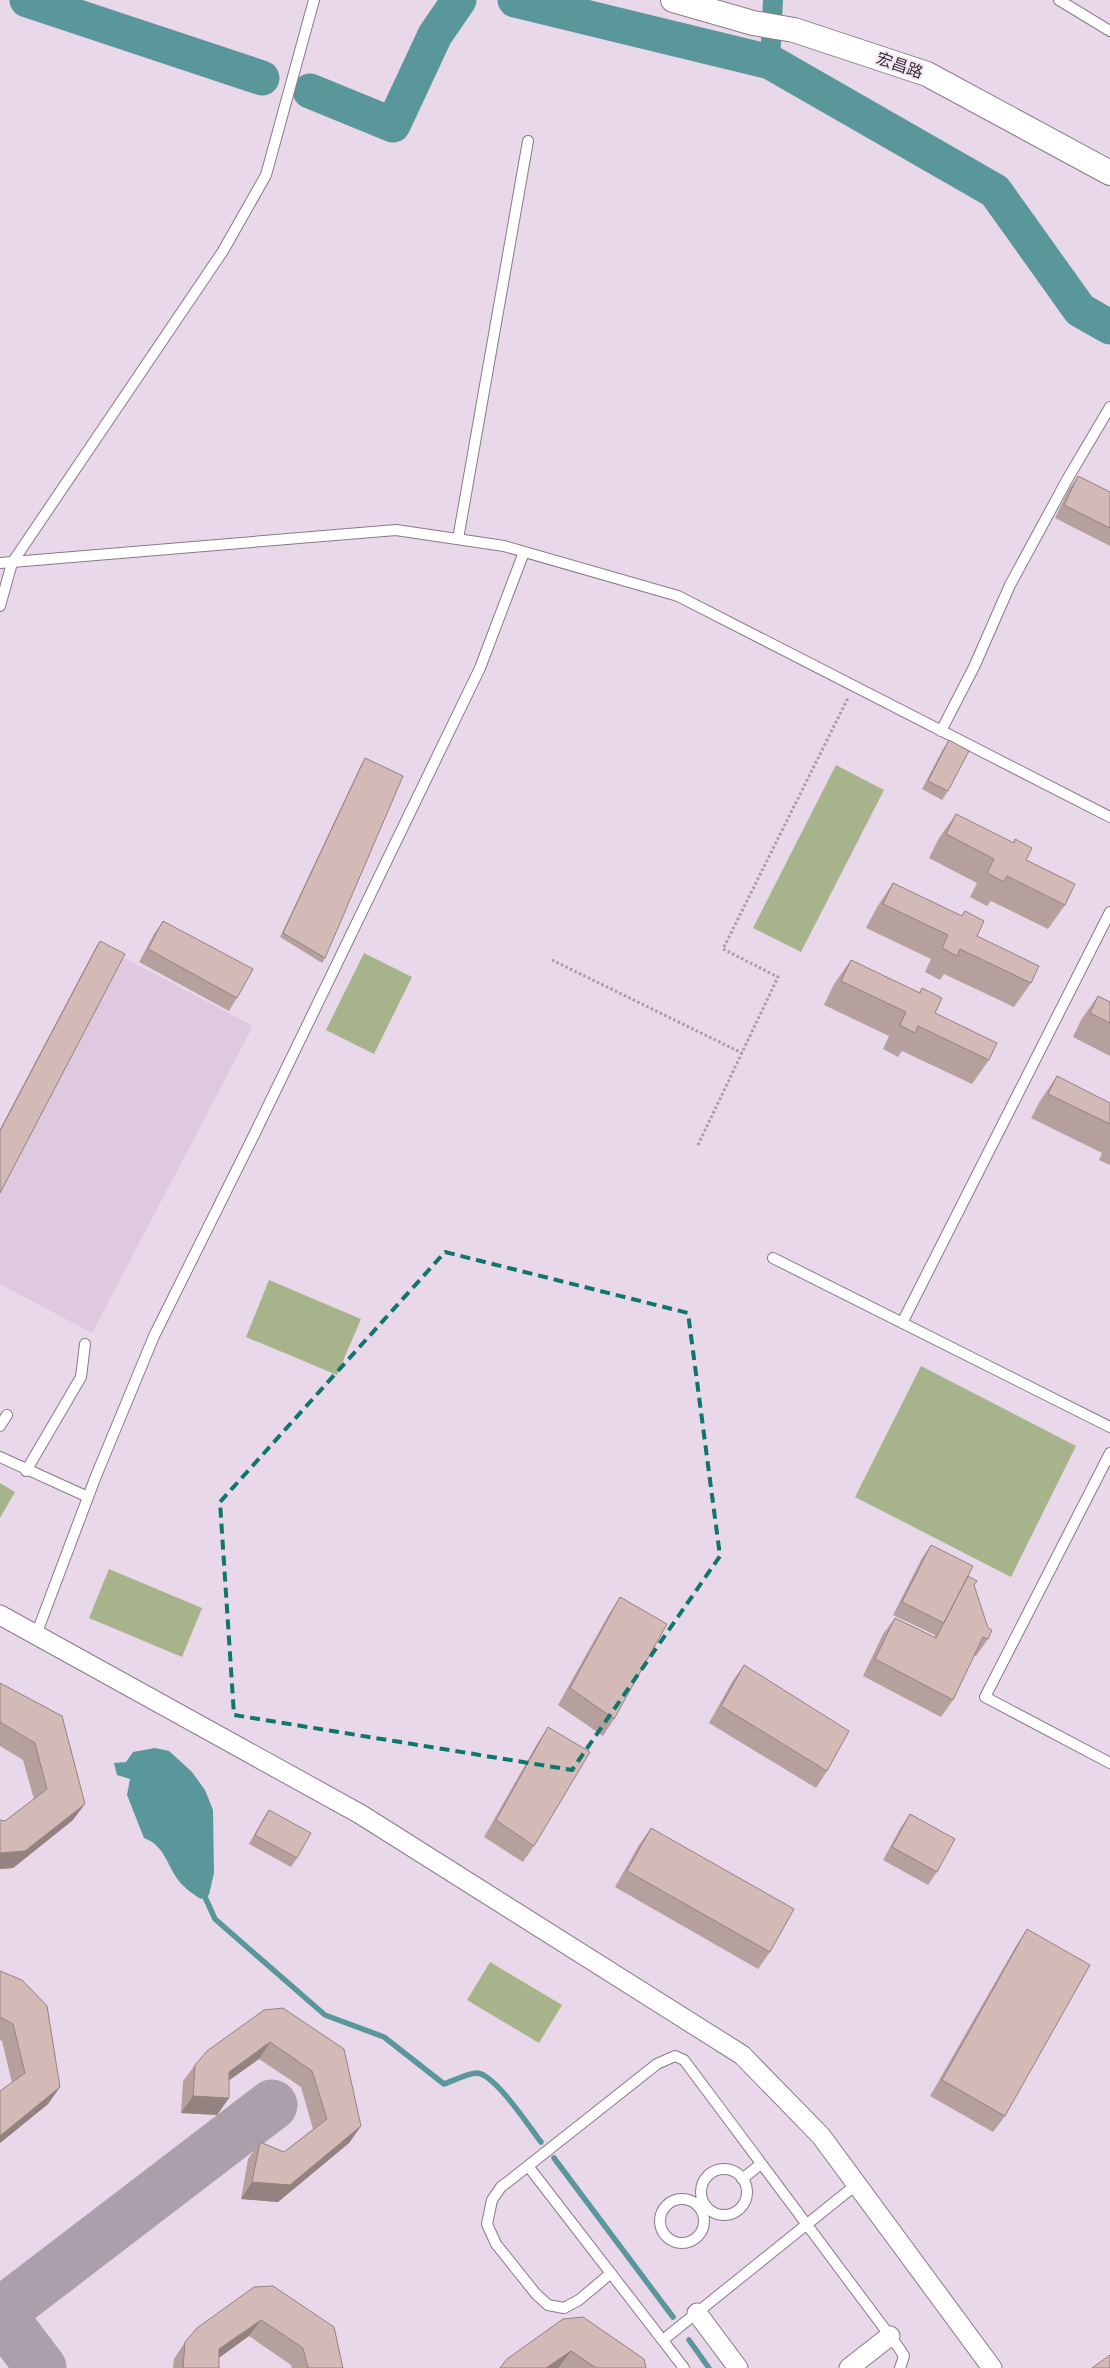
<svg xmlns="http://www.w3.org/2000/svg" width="1110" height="2368" viewBox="0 0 1110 2368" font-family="Inter,'Noto Sans SC',sans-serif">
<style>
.built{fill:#dfc9e0}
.green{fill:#a7b38a}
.water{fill:#5a979b}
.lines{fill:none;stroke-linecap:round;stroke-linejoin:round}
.stream{stroke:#5a979b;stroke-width:5.5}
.canal{stroke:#5a979b;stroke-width:20}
.river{stroke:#5a979b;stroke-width:35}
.taxiway{stroke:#ac9fac;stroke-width:51}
.service-casing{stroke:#897a89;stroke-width:12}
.minor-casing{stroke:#897a89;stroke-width:21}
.tertiary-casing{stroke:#897a89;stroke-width:26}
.path{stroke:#a99ca9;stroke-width:3;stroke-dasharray:2.5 2.5;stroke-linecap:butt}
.service{stroke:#fff;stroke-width:10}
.minor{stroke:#fff;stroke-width:19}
.tertiary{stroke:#fff;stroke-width:24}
.wall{fill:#b5a09d}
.shaded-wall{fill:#948280}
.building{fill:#d3bab7;stroke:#948280}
.marked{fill:none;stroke:#0f766e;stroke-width:4;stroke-dasharray:10 6;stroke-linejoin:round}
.labels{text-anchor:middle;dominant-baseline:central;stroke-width:4;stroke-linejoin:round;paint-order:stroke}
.street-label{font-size:16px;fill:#352f36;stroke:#f6e5f6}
</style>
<rect width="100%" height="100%" fill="#e9d8e9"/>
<!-- built -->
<path class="built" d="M 123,957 L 253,1026 L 92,1333 L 0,1284 L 0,1192 Z"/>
<!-- green -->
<path class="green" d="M 836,765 L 884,790 L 801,952 L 753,928 Z
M 364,953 L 412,977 L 374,1054 L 326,1030 Z
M 269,1280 L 361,1319 L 337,1375 L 246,1337 Z
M 921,1366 L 1076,1446 L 1011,1577 L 855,1497 Z
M 0,1483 L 15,1492 L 0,1518 Z
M 109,1569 L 202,1608 L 182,1657 L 89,1618 Z
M 490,1962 L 562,2005 L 539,2043 L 467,2000 Z"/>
<!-- water -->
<path class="water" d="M 155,1748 L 169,1751 L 192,1772 L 205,1790 L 213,1810 L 214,1873 L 209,1895 L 201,1899 C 191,1893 182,1886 176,1877 C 166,1861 163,1845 144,1838 L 127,1795 L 130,1779 L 117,1775 L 114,1763 L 126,1762 L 133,1752 Z"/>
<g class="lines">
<!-- stream -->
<path class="stream" d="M 205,1897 L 215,1919 L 325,2015 L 384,2037 L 444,2084 C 453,2081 468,2073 477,2073 C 495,2074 530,2128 541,2142
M 554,2158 L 673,2317
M 689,2340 L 709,2368"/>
<!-- canal -->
<path class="canal" d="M 770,62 L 773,0"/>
<!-- river -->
<path class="river" d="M 27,0 L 262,78
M 515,0 L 770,62 L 995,191 L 1080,310 L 1110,327
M 310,91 L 393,125 L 435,35 L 459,0"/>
<!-- taxiway -->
<path class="taxiway" d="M 0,2313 L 272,2105
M 0,2314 L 41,2368"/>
<defs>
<path id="service" d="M 1059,0 L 1110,31
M 458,539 L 528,141
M 0,563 L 396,530 L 504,546 L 678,596 L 1110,817
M 0,606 L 12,563 L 223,251 L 266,175 L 314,0
M 941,731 L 974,667 L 1010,585 L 1068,478 L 1110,407
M 773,1258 L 1110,1427
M 902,1323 L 1110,912
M 0,1426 L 7,1415
M 1110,1453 L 985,1697 L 1110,1763
M 0,1457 L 88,1497
M 26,1471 L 81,1377 L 85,1344
M 36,1635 L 96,1476 L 154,1336 L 255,1133 L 480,668 L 524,552
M 528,2166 L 501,2187 L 492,2200 L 487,2224 L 496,2244 L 536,2294 L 548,2305 L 564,2308 L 579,2300 L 611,2273
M701 2192a23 23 0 1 1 46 0a23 23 0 1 1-46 0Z
M 742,2179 L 761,2164
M660 2221a22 22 0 1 1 44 0a22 22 0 1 1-44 0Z
M 663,2340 L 857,2184
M 684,2368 L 528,2166 L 657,2064 L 675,2056 L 684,2060 L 899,2348 L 904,2356 L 900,2368"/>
<path id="minor" d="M 0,1615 L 360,1814 L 742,2055 L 821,2136 L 992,2368
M 697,2313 L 738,2368
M 849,2368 L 890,2336"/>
<path id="tertiary" d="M 673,0 L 753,23 L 794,30 L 927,74 L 1110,173"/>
</defs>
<!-- service casing -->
<use href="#service" class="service-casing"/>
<!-- minor casing -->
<use href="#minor" class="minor-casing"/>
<!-- tertiary casing -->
<use href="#tertiary" class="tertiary-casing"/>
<!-- path -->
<path class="path" d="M 552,960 L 742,1053
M 698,1145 L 778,977 L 723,949 L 848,698"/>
<!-- service -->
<use href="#service" class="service"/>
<!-- minor -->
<use href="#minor" class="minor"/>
<!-- tertiary -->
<use href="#tertiary" class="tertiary"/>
</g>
<!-- wall -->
<path class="wall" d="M 1078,476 L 1110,492 L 1110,546 L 1055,518 L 1069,489 Z
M 949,740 L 948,791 L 942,800 L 922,789 L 943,749 Z
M 365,758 L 325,958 L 322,963 L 280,937 L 362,763 Z
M 956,814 L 1013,843 L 1015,839 L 1026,860 L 1065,905 L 1048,929 L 991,901 L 987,906 L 970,897 L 977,883 L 929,858 L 939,838 Z
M 893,883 L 961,916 L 965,911 L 977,936 L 1031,983 L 1014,1007 L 944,974 L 940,980 L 925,972 L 931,959 L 866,928 L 877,907 Z
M 163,921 L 237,998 L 229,1011 L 139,962 L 154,934 Z
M 100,941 L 0,1193 L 0,1129 L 97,945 Z
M 851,960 L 919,993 L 922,988 L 935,1013 L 989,1060 L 972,1084 L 902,1051 L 898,1057 L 883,1049 L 889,1036 L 824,1005 L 834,984 Z
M 1098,996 L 1110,1002 L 1110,1056 L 1073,1037 L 1081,1020 Z
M 1057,1076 L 1110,1103 L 1110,1165 L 1099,1160 L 1102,1153 L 1031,1118 L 1040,1101 Z
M 931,1545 L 966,1580 L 974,1585 L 988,1639 L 976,1656 L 974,1655 L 953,1700 L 941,1717 L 863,1676 L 883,1634 L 895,1618 L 934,1637 L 935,1635 L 893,1615 L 922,1558 Z
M 620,1597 L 614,1719 L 603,1736 L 558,1705 L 609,1614 Z
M 744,1665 L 827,1771 L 816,1788 L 709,1723 L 732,1682 Z
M 0,1683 L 62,1716 L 73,1820 L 13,1868 L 0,1869 L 0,1820 L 5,1821 L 34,1799 L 23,1760 L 0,1746 Z
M 548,1727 L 534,1846 L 523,1862 L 484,1837 L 537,1744 Z
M 269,1810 L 297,1858 L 291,1867 L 249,1844 L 263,1819 Z
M 910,1814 L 937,1872 L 928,1885 L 883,1860 L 901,1827 Z
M 651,1828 L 770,1952 L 758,1969 L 615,1887 L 639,1845 Z
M 1027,1929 L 1005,2116 L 993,2132 L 930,2096 L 1016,1946 Z
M 0,1971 L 60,2087 L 48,2104 L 0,2143 L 0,2091 L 12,2083 L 2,2041 L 0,2040 Z
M 264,2010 L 361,2126 L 349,2143 L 278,2202 L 241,2199 L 248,2159 L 260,2142 L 284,2152 L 313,2129 L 301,2087 L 259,2059 L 229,2080 L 229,2098 L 217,2115 L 181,2113 L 183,2081 L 195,2065 Z
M 254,2287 L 343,2368 L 292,2368 L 291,2365 L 249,2336 L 219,2358 L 219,2368 L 173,2368 L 174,2359 L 185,2342 Z
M 563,2319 L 646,2368 L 500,2368 Z"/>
<!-- shaded-wall -->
<path class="shaded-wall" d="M 85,1804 L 73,1820 L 13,1868 L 0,1869 L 0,1853 Z
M 270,2042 L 259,2059 L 217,2089 L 229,2072 Z
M 60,2087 L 48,2104 L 0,2143 L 0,2136 Z
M 193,2096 L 229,2098 L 217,2115 L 181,2113 Z
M 361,2126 L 349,2143 L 278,2202 L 241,2199 L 252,2182 Z
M 261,2320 L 249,2336 L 207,2366 L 219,2349 Z
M 571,2351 L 558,2368 L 546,2368 Z"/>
<!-- building -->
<path class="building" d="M 1078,476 L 1110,492 L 1110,528 L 1064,505 Z
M 949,740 L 969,751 L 948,791 L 928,781 Z
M 365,758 L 403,776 L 325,958 L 283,933 Z
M 956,814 L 1014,843 L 1015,839 L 1032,848 L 1026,860 L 1075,884 L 1065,905 L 1007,876 L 1004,882 L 987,873 L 994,859 L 946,834 Z
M 893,883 L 962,916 L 965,911 L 984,921 L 977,936 L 1039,966 L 1031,983 L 960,949 L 957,956 L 942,948 L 948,935 L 883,904 Z
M 163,921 L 253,969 L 237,998 L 148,949 Z
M 100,941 L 125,954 L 0,1193 L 0,1131 Z
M 851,960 L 920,993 L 922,988 L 942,998 L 935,1013 L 997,1043 L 989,1060 L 918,1026 L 915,1033 L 900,1025 L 906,1012 L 841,981 Z
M 1098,996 L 1110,1002 L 1110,1023 L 1090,1013 Z
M 1057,1076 L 1110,1103 L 1110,1124 L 1048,1094 Z
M 931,1545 L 973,1566 L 944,1623 L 902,1602 Z
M 968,1576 L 977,1581 L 974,1585 L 988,1628 L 992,1630 L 988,1639 L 983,1637 L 953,1700 L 875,1659 L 895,1618 L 936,1638 Z
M 620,1597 L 667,1624 L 614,1719 L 570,1688 Z
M 744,1665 L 849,1731 L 827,1771 L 721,1706 Z
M 0,1683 L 62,1716 L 85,1804 L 25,1851 L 0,1853 L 0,1820 L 5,1821 L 47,1789 L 35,1743 L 0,1722 Z
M 548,1727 L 590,1752 L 534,1846 L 496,1820 Z
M 269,1810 L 311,1833 L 297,1858 L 255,1835 Z
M 910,1814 L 955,1839 L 937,1872 L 892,1847 Z
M 651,1828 L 794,1909 L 770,1952 L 627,1871 Z
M 1027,1929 L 1090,1965 L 1005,2116 L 942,2080 Z
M 0,1971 L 22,1980 L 47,2006 L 60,2087 L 0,2136 L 0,2091 L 25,2073 L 13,2024 L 0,2017 Z
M 283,2008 L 344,2049 L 361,2126 L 290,2185 L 252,2182 L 260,2142 L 284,2152 L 327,2119 L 312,2071 L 270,2042 L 229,2072 L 229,2098 L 193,2096 L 195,2065 L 207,2051 L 264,2010 Z
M 273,2286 L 334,2327 L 343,2368 L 308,2368 L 303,2348 L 261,2320 L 219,2349 L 219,2368 L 183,2368 L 185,2342 L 197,2328 L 254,2287 Z
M 583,2317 L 644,2359 L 646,2368 L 596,2368 L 571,2351 L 546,2368 L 500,2368 L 507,2359 L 563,2319 Z
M 1110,2355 L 1110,2368 L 1092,2368 Z"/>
<!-- marked area -->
<path class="marked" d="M 445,1252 L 688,1313 L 720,1556 L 572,1770 L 234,1715 L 220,1502 Z"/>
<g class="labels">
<!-- street labels -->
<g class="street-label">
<text transform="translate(900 65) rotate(19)">宏昌路</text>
</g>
</g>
</svg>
